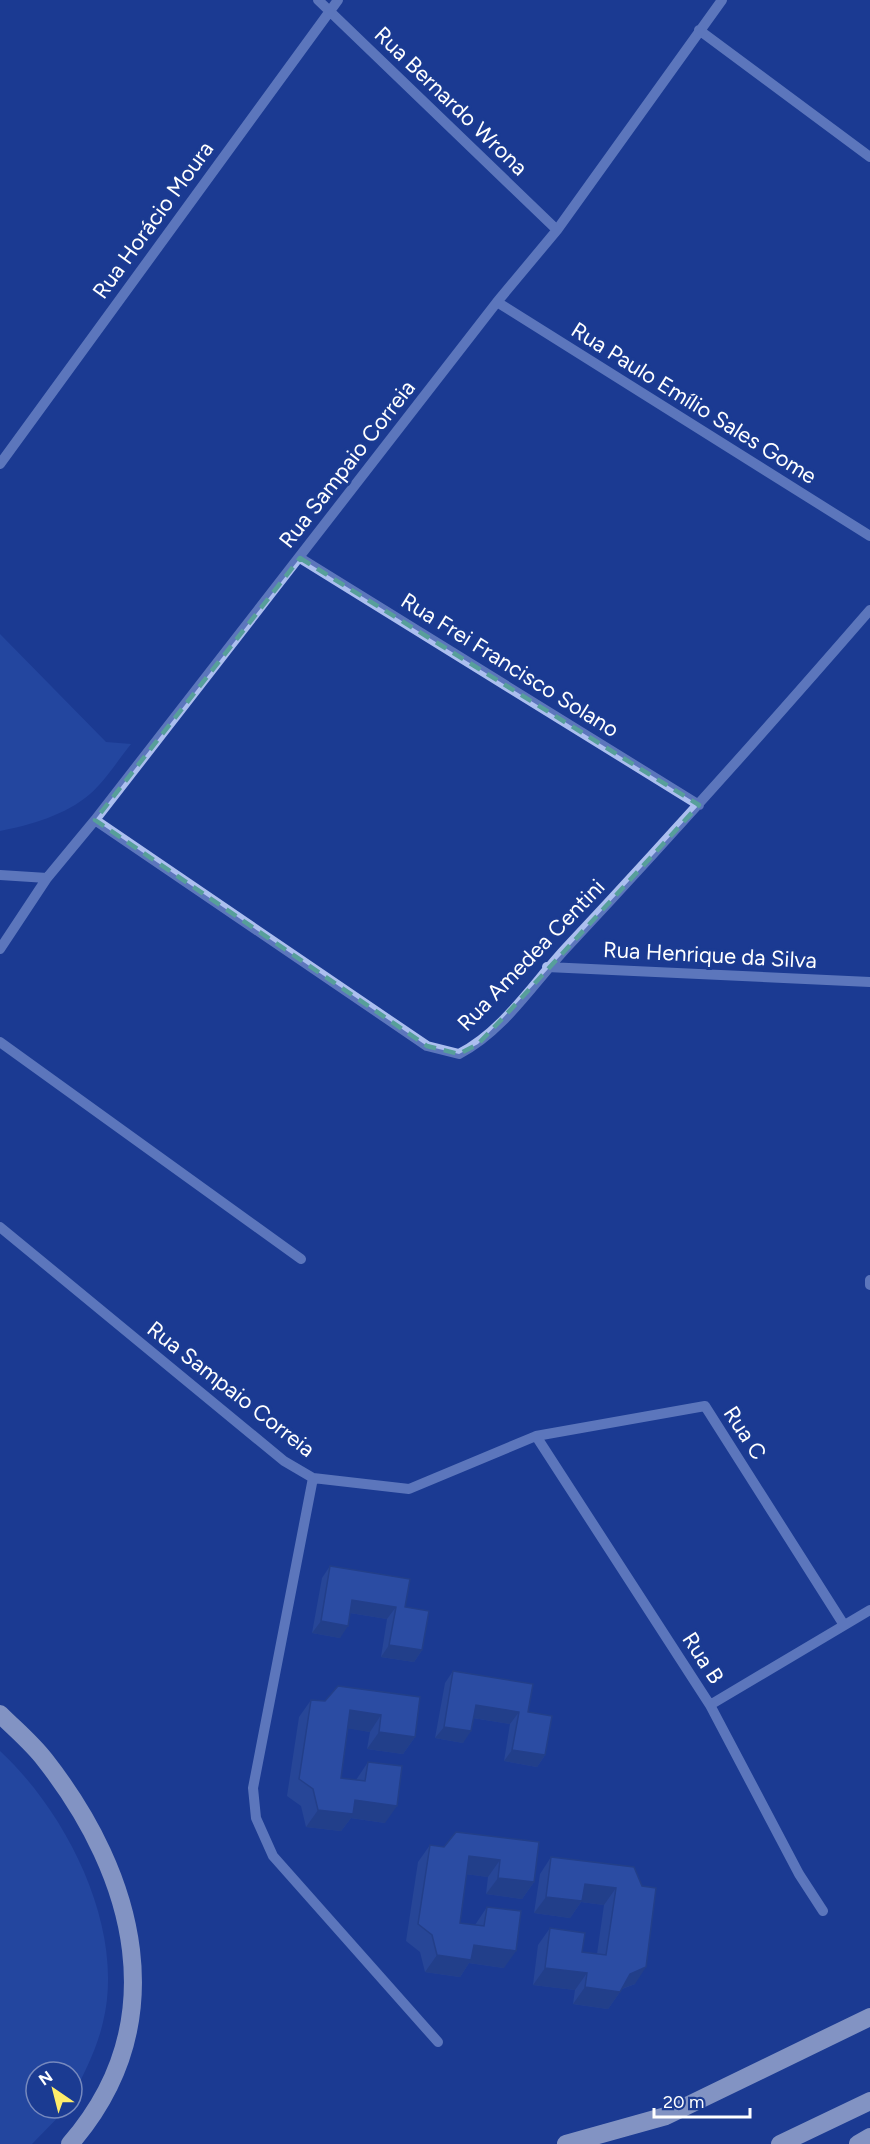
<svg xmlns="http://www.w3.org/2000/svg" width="870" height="2144" viewBox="0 0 870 2144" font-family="Figtree,sans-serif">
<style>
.green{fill:#2e54b0}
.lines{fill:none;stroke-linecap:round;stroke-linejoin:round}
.minor{stroke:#acbfef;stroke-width:10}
.highway{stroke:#fff;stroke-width:18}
.wall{fill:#36549e}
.shaded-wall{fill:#2c4581}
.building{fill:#3f62b8;stroke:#2c4581;stroke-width:1.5}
.marked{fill:none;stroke:#579f9a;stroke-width:4.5;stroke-dasharray:12 8;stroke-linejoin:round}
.labels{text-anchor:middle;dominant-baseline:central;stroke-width:6;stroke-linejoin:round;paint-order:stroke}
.street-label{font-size:22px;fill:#fff;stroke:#1b3b92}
</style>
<rect width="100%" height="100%" fill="#1b3b92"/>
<!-- green -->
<path class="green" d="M 0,634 L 106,742 L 131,744 C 118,760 105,781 90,794 C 66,815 30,825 0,831 Z
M 0,1751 C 67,1813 126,1929 103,2022 C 97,2049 84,2073 72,2098 L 72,2072 L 36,2072 L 36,2108 L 67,2108 L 32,2144 L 0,2144 Z"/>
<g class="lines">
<!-- minor -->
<path class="minor" d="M 318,0 L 557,230
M 699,30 L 870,157
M 497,302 L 870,536
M 0,464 L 338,0
M 300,558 L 699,805
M 95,820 L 427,1046 L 459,1054 C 504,1031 534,982 568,946 C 671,836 771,724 870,610
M 0,875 L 47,878
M 0,949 L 47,878 L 95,820 L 497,302 L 557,230 L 722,0
M 547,967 L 870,982
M 0,1042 L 301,1259
M 0,1227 L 284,1461 L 313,1478 L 409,1489 L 536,1436 L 705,1406 L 844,1625
M 870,1280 L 870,1285
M 536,1436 L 710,1705 L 799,1874 L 823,1911
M 313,1478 L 253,1788 L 256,1818 L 273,1856 L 438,2042
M 710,1705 L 870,1610"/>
<!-- highway -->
<path class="highway" d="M 0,1714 C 15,1729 32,1743 45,1760 C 136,1876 175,2023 70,2144
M 566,2144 L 666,2116 L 870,2017
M 780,2144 L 870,2101
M 858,2144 L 870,2137"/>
</g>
<!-- wall -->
<path class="wall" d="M 330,1566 L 405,1607 L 422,1650 L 414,1662 L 381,1657 L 387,1619 L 350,1613 L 340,1638 L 312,1633 L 322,1578 Z
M 453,1671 L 528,1712 L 545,1755 L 537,1767 L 504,1761 L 510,1724 L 473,1718 L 463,1743 L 435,1738 L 445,1683 Z
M 338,1686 L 415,1737 L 403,1754 L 367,1749 L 370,1732 L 348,1728 L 341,1778 L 356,1780 L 368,1762 L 385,1823 L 351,1818 L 341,1831 L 306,1827 L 301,1806 L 287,1796 L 299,1717 L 311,1700 L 325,1701 Z
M 456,1832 L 534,1882 L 522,1899 L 486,1894 L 488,1877 L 466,1874 L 460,1923 L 475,1925 L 487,1907 L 504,1968 L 469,1963 L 460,1977 L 425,1972 L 420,1952 L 406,1941 L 418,1862 L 430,1845 L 444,1847 Z
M 551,1857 L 634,1867 L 635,1984 L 622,1989 L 608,2009 L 573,2004 L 575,1990 L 533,1985 L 538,1945 L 550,1928 L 582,1952 L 597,1954 L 604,1905 L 581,1902 L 570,1918 L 534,1913 L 540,1874 Z"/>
<!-- shaded-wall -->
<path class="shaded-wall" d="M 352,1600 L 396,1607 L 387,1619 L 344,1612 Z
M 321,1621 L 348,1626 L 340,1638 L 312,1633 Z
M 389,1645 L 422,1650 L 414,1662 L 381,1657 Z
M 476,1705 L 519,1712 L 510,1724 L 467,1717 Z
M 350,1710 L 381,1715 L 370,1732 L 338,1727 Z
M 444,1727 L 471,1731 L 463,1743 L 435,1738 Z
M 379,1732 L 415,1737 L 403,1754 L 367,1749 Z
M 512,1750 L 545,1755 L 537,1767 L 504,1761 Z
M 355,1800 L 397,1806 L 385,1823 L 351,1818 L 341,1831 L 306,1827 L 318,1810 Z
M 469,1856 L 500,1860 L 488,1877 L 457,1873 Z
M 498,1878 L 534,1882 L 522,1899 L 486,1894 Z
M 585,1884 L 616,1888 L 604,1905 L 581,1902 L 570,1918 L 534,1913 L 546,1897 Z
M 474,1945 L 516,1951 L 504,1968 L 469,1963 L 460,1977 L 425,1972 L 437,1955 Z
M 646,1967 L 635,1984 L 618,1990 L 630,1974 Z
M 545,1968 L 587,1973 L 575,1990 L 533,1985 Z
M 585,1987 L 620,1992 L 608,2009 L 573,2004 Z"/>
<!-- building -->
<path class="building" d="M 330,1566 L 410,1579 L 405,1607 L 429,1611 L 422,1650 L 389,1645 L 396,1607 L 352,1600 L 348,1626 L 321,1621 Z
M 453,1671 L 533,1684 L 528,1712 L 552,1716 L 545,1755 L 512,1750 L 519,1712 L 476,1705 L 471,1731 L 444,1727 Z
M 338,1686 L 420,1697 L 415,1737 L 379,1732 L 381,1715 L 350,1710 L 341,1778 L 365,1781 L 368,1762 L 402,1766 L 397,1806 L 355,1800 L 353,1814 L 318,1810 L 313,1789 L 299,1779 L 311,1700 L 325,1701 Z
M 456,1832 L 539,1842 L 534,1882 L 498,1878 L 500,1860 L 469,1856 L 460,1923 L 484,1926 L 487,1907 L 521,1911 L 516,1951 L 474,1945 L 471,1960 L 437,1955 L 432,1935 L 418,1924 L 430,1845 L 444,1847 Z
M 551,1857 L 634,1867 L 642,1886 L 656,1888 L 646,1967 L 630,1974 L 620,1992 L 585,1987 L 587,1973 L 545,1968 L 550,1928 L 585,1933 L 582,1952 L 606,1955 L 616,1888 L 585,1884 L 582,1901 L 546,1897 Z"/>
<!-- marked area -->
<path d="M0 0H870V2144H0ZM 300,558 L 699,805 L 502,1019 L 478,1044 L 459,1054 L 427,1046 L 95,820 Z" fill="#1b3b92" fill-opacity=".55" fill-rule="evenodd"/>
<path class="marked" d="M 300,558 L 699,805 L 502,1019 L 478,1044 L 459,1054 L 427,1046 L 95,820 Z"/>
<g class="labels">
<!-- street labels -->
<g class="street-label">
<text transform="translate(451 101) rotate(44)">Rua Bernardo Wrona</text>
<text transform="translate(153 220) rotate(-54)">Rua Horácio Moura</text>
<text transform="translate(694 403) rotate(32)">Rua Paulo Emílio Sales Gome</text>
<text transform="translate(347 464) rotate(-52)">Rua Sampaio Correia</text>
<text transform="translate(510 665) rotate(32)">Rua Frei Francisco Solano</text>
<text transform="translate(531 955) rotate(-46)">Rua Amedea Centini</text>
<text transform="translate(710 955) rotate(3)">Rua Henrique da Silva</text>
<text transform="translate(231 1389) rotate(38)">Rua Sampaio Correia</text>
<text transform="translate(745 1433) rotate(57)">Rua C</text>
<text transform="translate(703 1658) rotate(57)">Rua B</text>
</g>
</g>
<!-- north arrow -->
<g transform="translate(54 2090) rotate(325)"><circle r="28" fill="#1b3b92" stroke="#7689be" stroke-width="1.5"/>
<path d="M0-4.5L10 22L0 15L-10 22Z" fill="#ffed6a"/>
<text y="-9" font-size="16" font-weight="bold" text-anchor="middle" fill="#ffffff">N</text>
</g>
<!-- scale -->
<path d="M654 2108v9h96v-9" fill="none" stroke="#ffffff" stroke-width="3"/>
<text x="663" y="2108" font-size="18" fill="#ffffff" stroke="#1b3b92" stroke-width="4.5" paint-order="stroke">20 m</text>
</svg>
